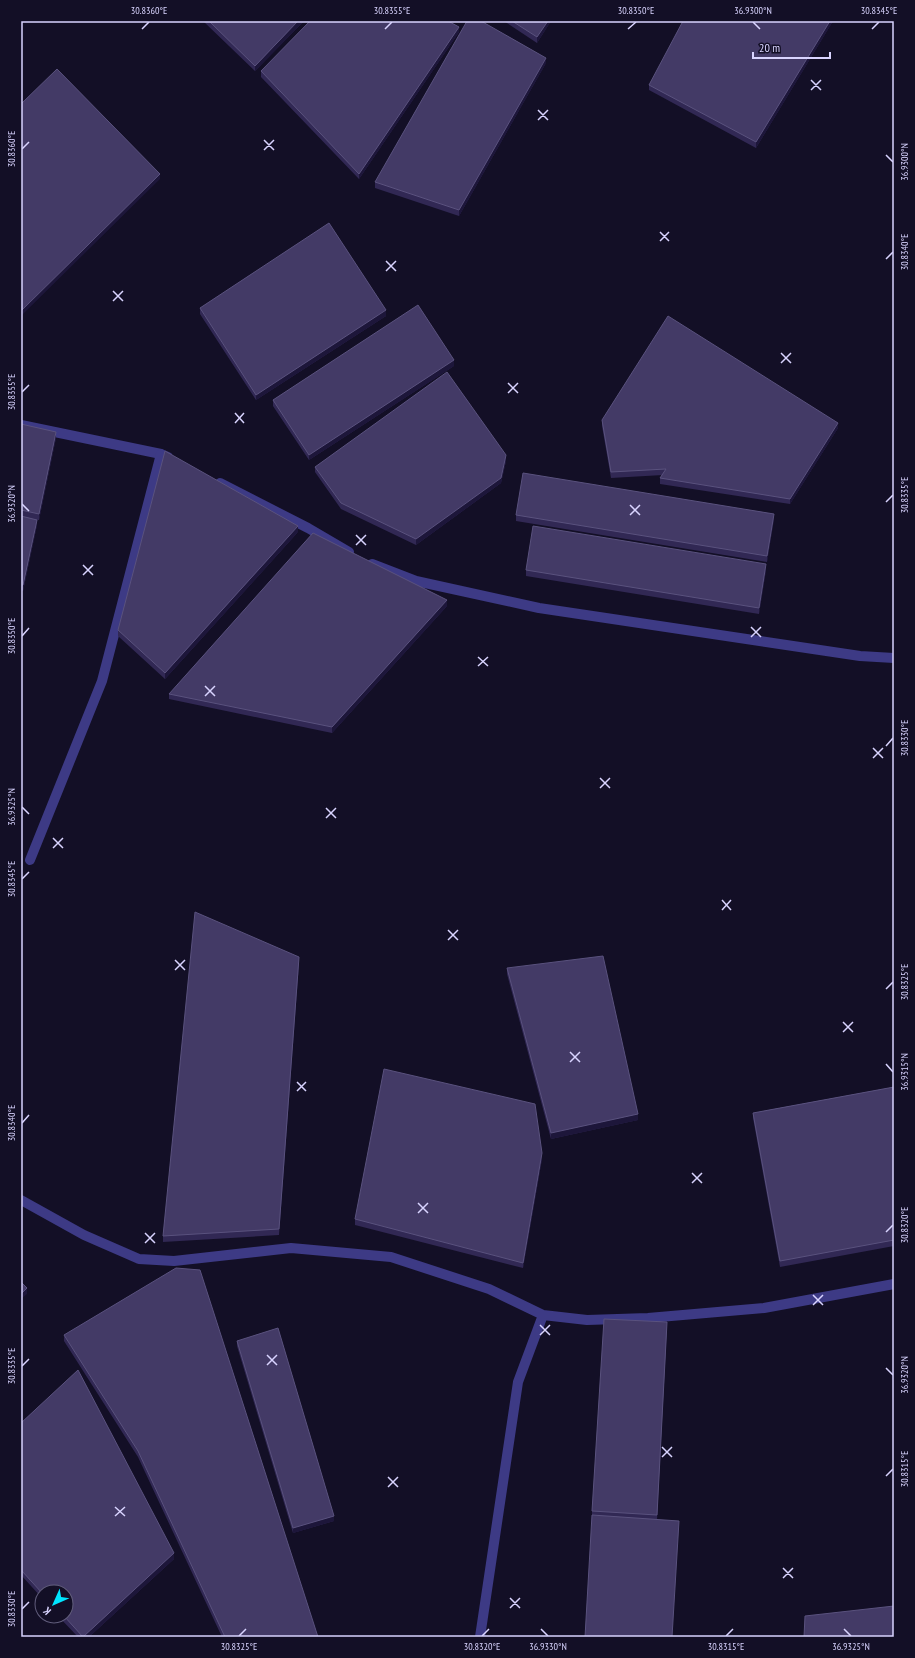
<svg xmlns="http://www.w3.org/2000/svg" width="915" height="1658" viewBox="0 0 915 1658" font-family="'PT Sans Narrow',sans-serif">
<style>
.lines{fill:none;stroke-linecap:round;stroke-linejoin:round}
.lane{stroke:#3d3a85;stroke-width:10}
.street{stroke:#3d3a85;stroke-width:10}
.wall{fill:#312854}
.shaded-wall{fill:#1d163a}
.building{fill:#433a66;stroke:#5a527e}
.ticks{fill:none;stroke:#d9d4ff;stroke-width:1.5}
.neatline{fill:none;stroke:#d9d4ff;stroke-width:1.5}
.ticks-label{font-size:10px;text-anchor:middle;fill:#d9d4ff}
</style>
<rect width="100%" height="100%" fill="#130f26"/>
<g class="lines">
<!-- lane -->
<path class="lane" d="M 21,425 L 161,454 L 168,457
M 220,483 L 308,528 L 349,552
M 372,564 L 416,581 L 539,608 L 860,656 L 894,658"/>
<!-- street -->
<path class="street" d="M 30,860 L 102,681 L 161,454
M 21,1200 L 84,1235 L 139,1259 L 174,1261 L 291,1248 L 391,1257 L 489,1289 L 543,1315 L 587,1320 L 648,1318 L 764,1308 L 894,1284
M 480,1637 L 518,1382 L 543,1315"/>
</g>
<!-- wall -->
<path class="wall" d="M 203,21 L 304,21 L 255,71 Z
M 504,21 L 551,21 L 537,43 Z
M 833,21 L 756,148 L 649,90 L 649,85 Z
M 459,32 L 359,179 L 261,77 L 261,71 Z
M 546,63 L 459,216 L 375,188 L 375,182 Z
M 200,308 L 386,316 L 256,400 L 200,314 Z
M 454,366 L 309,460 L 273,406 L 273,400 Z
M 602,420 L 838,428 L 790,504 L 660,484 L 660,478 L 663,475 L 611,478 L 602,426 Z
M 21,424 L 56,438 L 39,520 L 37,520 L 37,525 L 23,591 L 21,590 Z
M 506,461 L 501,483 L 416,545 L 341,509 L 315,472 L 315,467 Z
M 516,515 L 774,519 L 767,562 L 516,521 Z
M 298,532 L 165,679 L 118,636 L 118,630 Z
M 526,570 L 766,570 L 759,614 L 526,576 Z
M 447,606 L 332,733 L 169,699 L 169,694 Z
M 299,963 L 279,1235 L 163,1242 L 163,1236 Z
M 507,968 L 638,1120 L 551,1139 L 507,974 Z
M 894,1087 L 894,1246 L 780,1267 L 753,1118 L 753,1113 Z
M 542,1159 L 523,1268 L 355,1225 L 355,1219 Z
M 667,1327 L 657,1520 L 679,1527 L 592,1515 L 592,1511 Z
M 64,1335 L 318,1637 L 222,1637 L 138,1457 L 64,1341 Z
M 237,1341 L 334,1521 L 293,1533 L 237,1346 Z
M 21,1423 L 174,1559 L 89,1637 L 78,1637 L 58,1616 L 66,1616 L 42,1592 L 42,1598 L 21,1575 Z"/>
<!-- shaded-wall -->
<path class="shaded-wall" d="M 298,21 L 304,21 L 255,71 L 255,66 Z
M 548,21 L 551,21 L 537,43 L 537,37 Z
M 830,21 L 833,21 L 756,148 L 756,142 Z
M 459,27 L 459,32 L 359,179 L 359,174 Z
M 546,58 L 546,63 L 459,216 L 459,210 Z
M 160,174 L 160,179 L 22,315 L 22,310 Z
M 386,310 L 386,316 L 256,400 L 256,395 Z
M 454,360 L 454,366 L 309,460 L 309,455 Z
M 838,423 L 838,428 L 790,504 L 790,499 Z
M 56,432 L 56,438 L 39,520 L 39,514 Z
M 506,455 L 506,461 L 501,483 L 416,545 L 416,539 Z
M 774,514 L 774,519 L 767,562 L 767,556 Z
M 37,520 L 37,525 L 23,591 L 23,585 Z
M 298,526 L 298,532 L 165,679 L 165,673 Z
M 766,564 L 766,570 L 759,614 L 759,608 Z
M 447,600 L 447,606 L 332,733 L 332,727 Z
M 299,957 L 299,963 L 279,1235 L 279,1229 Z
M 638,1114 L 638,1120 L 551,1139 L 551,1133 Z
M 542,1153 L 542,1159 L 523,1268 L 523,1263 Z
M 27,1288 L 27,1294 L 21,1299 L 21,1294 Z
M 334,1516 L 334,1521 L 293,1533 L 293,1528 Z
M 174,1553 L 174,1559 L 89,1637 L 83,1637 Z"/>
<!-- building -->
<path class="building" d="M 209,21 L 298,21 L 255,66 Z
M 310,21 L 448,21 L 459,27 L 359,174 L 261,71 Z
M 467,21 L 481,21 L 546,58 L 459,210 L 375,182 Z
M 512,21 L 548,21 L 537,37 Z
M 683,21 L 830,21 L 756,142 L 649,85 Z
M 57,69 L 160,174 L 22,310 L 21,309 L 21,104 Z
M 329,223 L 386,310 L 256,395 L 200,308 Z
M 418,305 L 454,360 L 309,455 L 273,400 Z
M 668,316 L 838,423 L 790,499 L 660,478 L 666,469 L 611,472 L 602,420 Z
M 447,372 L 506,455 L 501,478 L 416,539 L 341,503 L 315,467 Z
M 21,424 L 56,432 L 39,514 L 21,510 Z
M 165,451 L 298,526 L 165,673 L 118,630 Z
M 523,473 L 774,514 L 767,556 L 516,515 Z
M 21,516 L 37,520 L 23,585 L 21,585 Z
M 533,526 L 766,564 L 759,608 L 526,570 Z
M 313,533 L 447,600 L 332,727 L 169,694 Z
M 195,912 L 299,957 L 279,1229 L 163,1236 Z
M 603,956 L 638,1114 L 551,1133 L 507,968 Z
M 384,1069 L 535,1104 L 542,1153 L 523,1263 L 355,1219 Z
M 894,1087 L 894,1240 L 780,1261 L 753,1113 Z
M 176,1268 L 200,1270 L 318,1637 L 225,1637 L 138,1451 L 64,1335 Z
M 21,1282 L 27,1288 L 21,1294 Z
M 604,1319 L 667,1322 L 657,1515 L 592,1511 Z
M 278,1328 L 334,1516 L 293,1528 L 237,1341 Z
M 78,1370 L 174,1553 L 83,1637 L 64,1616 L 66,1616 L 66,1592 L 42,1592 L 42,1593 L 21,1570 L 21,1423 Z
M 592,1515 L 679,1521 L 672,1637 L 585,1637 Z
M 894,1606 L 894,1637 L 804,1637 L 805,1616 Z"/>
<!-- ticks -->
<path class="ticks" d="M 753,22 L 760,29M 142,29 L 149,22M 385,29 L 392,22M 628,29 L 636,22M 872,29 L 879,22M 811,80 L 821,90M 811,90 L 821,80M 538,110 L 548,120M 538,120 L 548,110M 264,140 L 274,150M 22,149 L 29,142M 264,150 L 274,140M 886,155 L 893,162M 660,232 L 669,241M 660,241 L 669,232M 886,259 L 893,252M 386,261 L 396,271M 386,271 L 396,261M 113,291 L 123,301M 113,301 L 123,291M 781,353 L 791,363M 781,363 L 791,353M 508,383 L 518,393M 22,392 L 29,385M 508,393 L 518,383M 235,413 L 244,423M 235,423 L 244,413M 886,502 L 893,495M 22,504 L 29,511M 630,505 L 640,515M 630,515 L 640,505M 356,535 L 366,545M 356,545 L 366,535M 83,565 L 93,575M 83,575 L 93,565M 751,627 L 761,637M 22,636 L 29,628M 751,637 L 761,627M 478,657 L 488,666M 478,666 L 488,657M 205,686 L 215,696M 205,696 L 215,686M 886,746 L 893,738M 873,748 L 883,758M 873,758 L 883,748M 600,778 L 610,788M 600,788 L 610,778M 22,807 L 29,814M 326,808 L 336,818M 326,818 L 336,808M 53,838 L 63,848M 53,848 L 63,838M 22,879 L 29,872M 722,900 L 731,910M 722,910 L 731,900M 448,930 L 458,940M 448,940 L 458,930M 175,960 L 185,970M 175,970 L 185,960M 886,989 L 893,982M 843,1022 L 853,1032M 843,1032 L 853,1022M 570,1052 L 580,1062M 570,1062 L 580,1052M 886,1064 L 893,1072M 297,1082 L 306,1091M 297,1091 L 306,1082M 22,1123 L 29,1115M 692,1173 L 702,1183M 692,1183 L 702,1173M 418,1203 L 428,1213M 418,1213 L 428,1203M 886,1232 L 893,1225M 145,1233 L 155,1243M 145,1243 L 155,1233M 813,1295 L 823,1305M 813,1305 L 823,1295M 540,1325 L 550,1335M 540,1335 L 550,1325M 267,1355 L 277,1365M 267,1365 L 277,1355M 22,1366 L 29,1359M 886,1368 L 893,1375M 662,1447 L 672,1457M 662,1457 L 672,1447M 886,1476 L 893,1469M 388,1477 L 398,1487M 388,1487 L 398,1477M 115,1507 L 125,1516M 115,1516 L 125,1507M 783,1568 L 793,1578M 783,1578 L 793,1568M 510,1598 L 520,1608M 510,1608 L 520,1598M 22,1609 L 29,1602M 541,1629 L 548,1636M 844,1629 L 851,1636M 239,1636 L 246,1629M 482,1636 L 489,1629M 726,1636 L 733,1629"/>
<!-- border -->
<rect width="915" height="1658" fill="none" stroke="#130f26" stroke-width="44"/>
<!-- north arrow -->
<g transform="translate(54 1604) rotate(225)"><circle r="19" fill="#130f26" stroke="#625e7d"/>
<path d="M0-3L7 15L0 10L-7 15Z" fill="#00e5ff"/>
<text y="-6" font-size="11" font-weight="bold" text-anchor="middle" fill="#d9d4ff">K</text>
</g>
<!-- scale -->
<path d="M753 52v6h77v-6" fill="none" stroke="#d9d4ff" stroke-width="2"/>
<text x="759" y="52" font-size="12" fill="#d9d4ff" stroke="#130f26" stroke-width="3" paint-order="stroke">20 m</text>
<rect x="22" y="22" width="871" height="1614" class="neatline"/>
<g class="ticks-label">
<text x="149" y="14">30.8360°E</text>
<text x="392" y="14">30.8355°E</text>
<text x="636" y="14">30.8350°E</text>
<text x="753" y="14">36.9300°N</text>
<text x="879" y="14">30.8345°E</text>
<text transform="translate(11 149) rotate(-90)" y="4">30.8360°E</text>
<text transform="translate(904 162) rotate(-90)" y="4">36.9300°N</text>
<text transform="translate(904 252) rotate(-90)" y="4">30.8340°E</text>
<text transform="translate(11 392) rotate(-90)" y="4">30.8355°E</text>
<text transform="translate(904 495) rotate(-90)" y="4">30.8335°E</text>
<text transform="translate(11 504) rotate(-90)" y="4">36.9320°N</text>
<text transform="translate(11 636) rotate(-90)" y="4">30.8350°E</text>
<text transform="translate(904 738) rotate(-90)" y="4">30.8330°E</text>
<text transform="translate(11 807) rotate(-90)" y="4">36.9325°N</text>
<text transform="translate(11 879) rotate(-90)" y="4">30.8345°E</text>
<text transform="translate(904 982) rotate(-90)" y="4">30.8325°E</text>
<text transform="translate(904 1072) rotate(-90)" y="4">36.9315°N</text>
<text transform="translate(11 1123) rotate(-90)" y="4">30.8340°E</text>
<text transform="translate(904 1225) rotate(-90)" y="4">30.8320°E</text>
<text transform="translate(11 1366) rotate(-90)" y="4">30.8335°E</text>
<text transform="translate(904 1375) rotate(-90)" y="4">36.9320°N</text>
<text transform="translate(904 1469) rotate(-90)" y="4">30.8315°E</text>
<text transform="translate(11 1609) rotate(-90)" y="4">30.8330°E</text>
<text x="239" y="1650">30.8325°E</text>
<text x="482" y="1650">30.8320°E</text>
<text x="548" y="1650">36.9330°N</text>
<text x="726" y="1650">30.8315°E</text>
<text x="851" y="1650">36.9325°N</text>
</g>
</svg>
